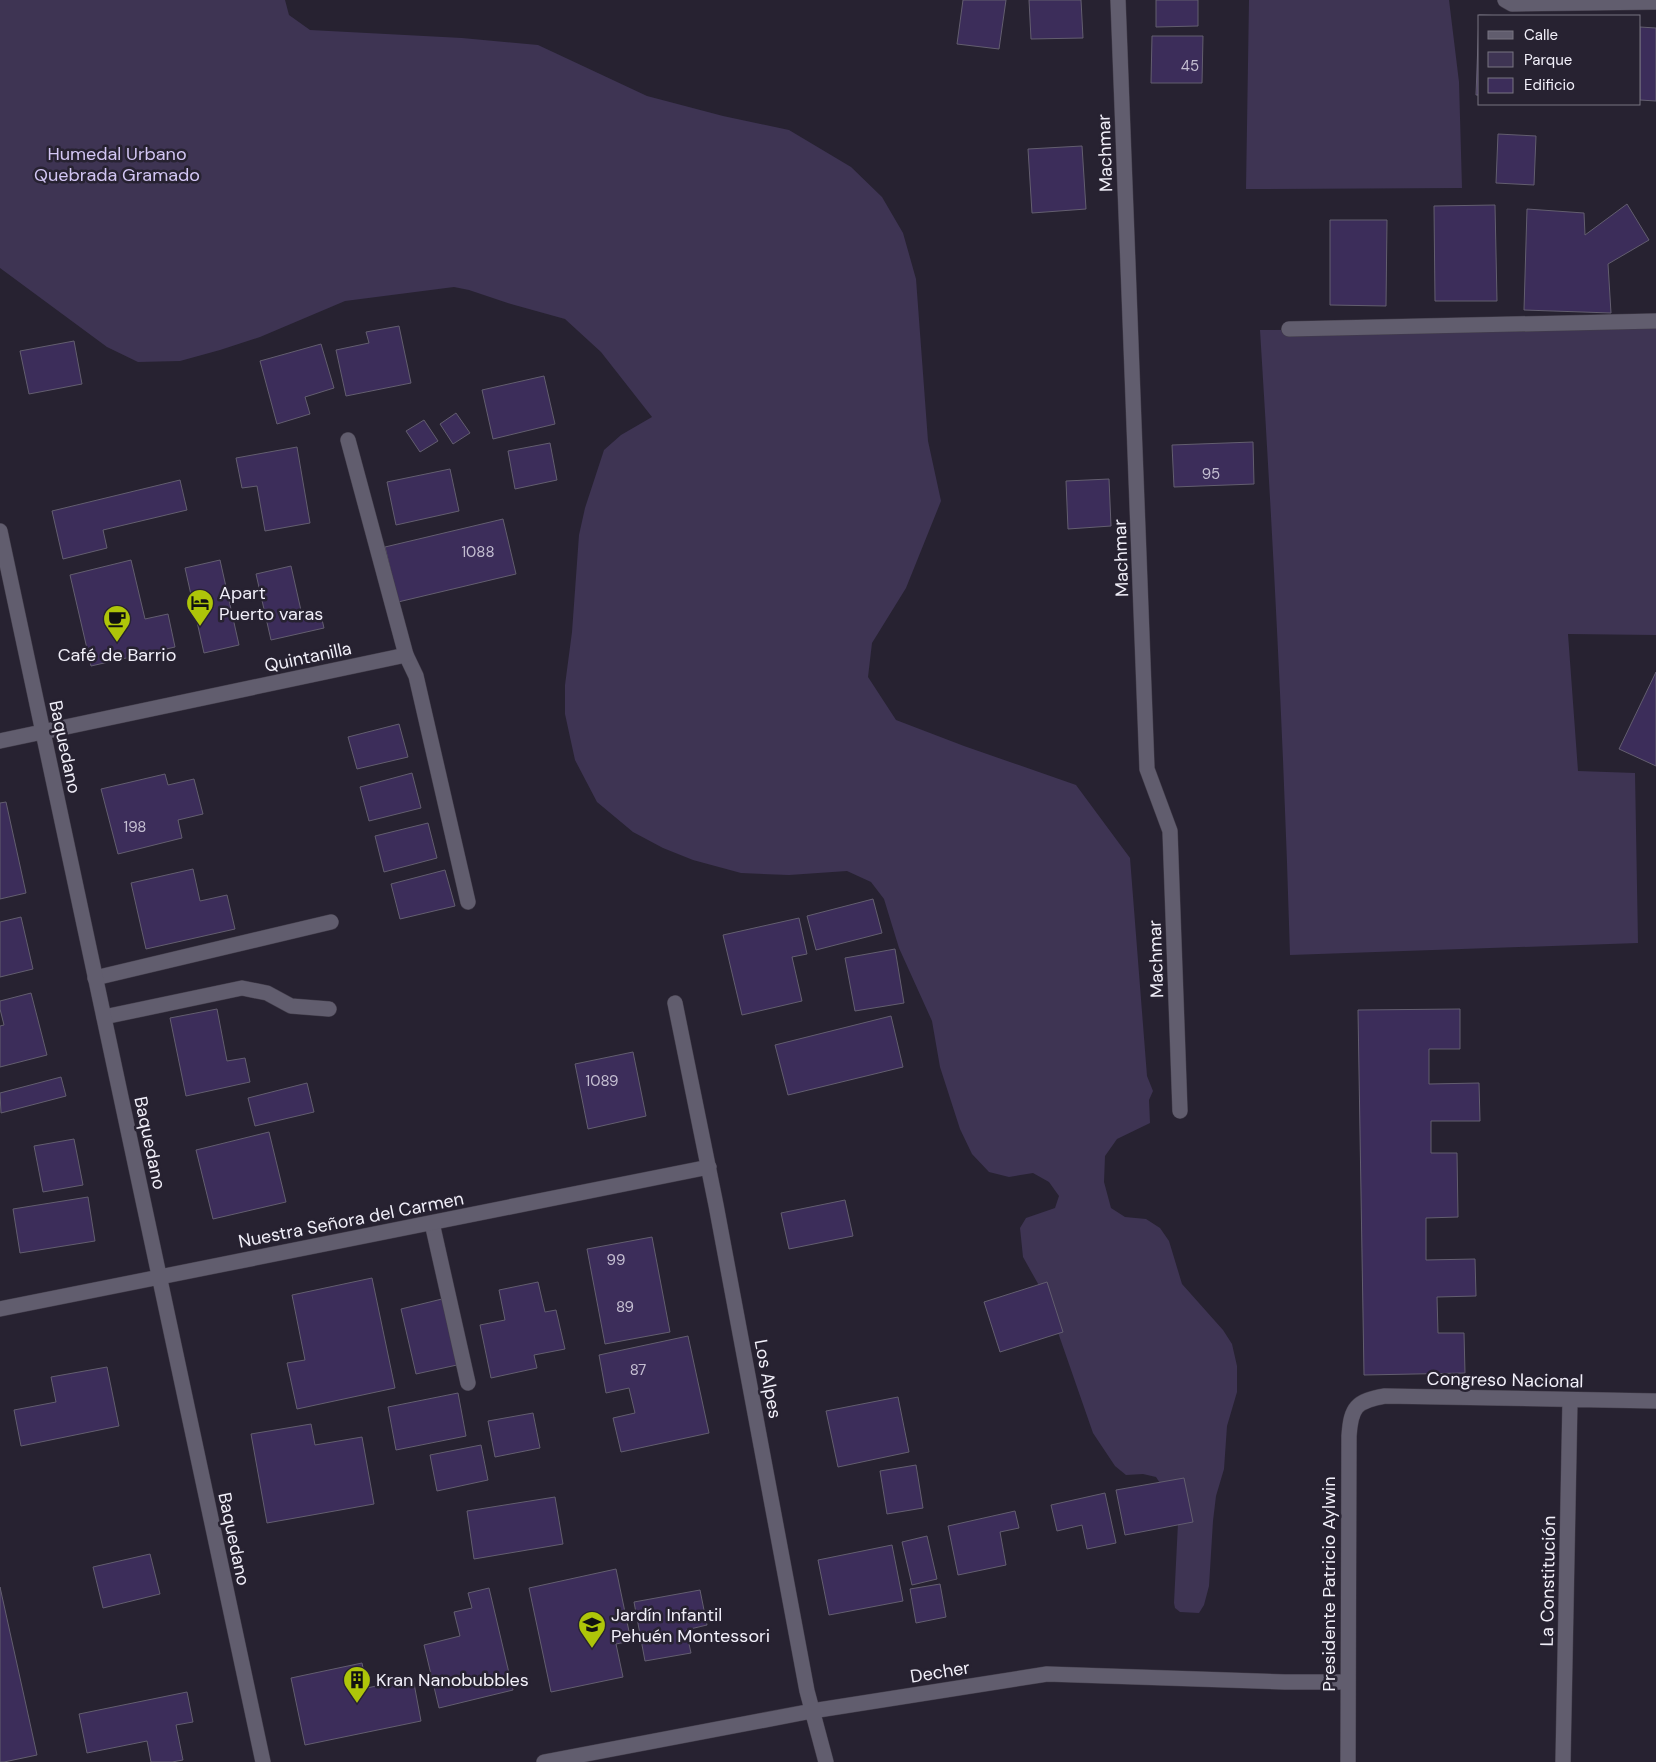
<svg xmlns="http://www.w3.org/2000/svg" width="1656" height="1762" viewBox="0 0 1656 1762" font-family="'DM Sans',sans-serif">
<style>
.green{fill:#3e3453}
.building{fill:#3c2d5a;stroke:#635e6f}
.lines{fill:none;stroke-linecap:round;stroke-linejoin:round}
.lane-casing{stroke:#423d4a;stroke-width:16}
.street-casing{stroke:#423d4a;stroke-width:16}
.lane{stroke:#615d6e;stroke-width:15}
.street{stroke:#615d6e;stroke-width:15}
.labels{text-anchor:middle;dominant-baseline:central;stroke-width:5;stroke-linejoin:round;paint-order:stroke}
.number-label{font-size:15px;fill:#c4bed1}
.street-label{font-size:18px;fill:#f1eff9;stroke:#272231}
.park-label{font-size:18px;fill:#d3c6f4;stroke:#272231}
.poi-label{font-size:18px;fill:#f1eff9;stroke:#272231;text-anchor:start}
</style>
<rect width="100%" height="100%" fill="#272231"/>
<!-- green -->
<path class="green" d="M 0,0 L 285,0 L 289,15 L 310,30 L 462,38 L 538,45 L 647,96 L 723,116 L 789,130 L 851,167 L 882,197 L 903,233 L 916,279 L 928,441 L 941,501 L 906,588 L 872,643 L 868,677 L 896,720 L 964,746 L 1076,785 L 1130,858 L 1147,1076 L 1153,1091 L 1149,1100 L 1150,1123 L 1117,1139 L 1105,1156 L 1104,1182 L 1111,1208 L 1125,1217 L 1146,1219 L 1160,1228 L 1169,1241 L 1182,1284 L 1223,1330 L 1232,1344 L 1237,1366 L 1237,1392 L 1227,1426 L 1224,1469 L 1216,1496 L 1213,1521 L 1209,1586 L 1204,1605 L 1199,1613 L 1180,1612 L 1175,1608 L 1174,1603 L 1178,1523 L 1165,1491 L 1156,1477 L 1143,1474 L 1126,1475 L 1115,1466 L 1093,1433 L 1046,1298 L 1023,1257 L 1020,1228 L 1026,1218 L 1055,1208 L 1059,1196 L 1049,1182 L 1033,1173 L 1009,1177 L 989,1172 L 972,1154 L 960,1129 L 940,1067 L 932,1021 L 899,948 L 884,899 L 871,882 L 847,871 L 789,875 L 741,873 L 693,860 L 663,848 L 633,832 L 597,802 L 575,760 L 565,714 L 565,685 L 572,632 L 579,535 L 585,508 L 604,450 L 621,435 L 652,417 L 601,352 L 565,319 L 511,304 L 469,290 L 454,287 L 345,301 L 260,337 L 220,350 L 180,361 L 138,362 L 107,347 L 0,268 Z
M 1249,0 L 1449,0 L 1459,82 L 1462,188 L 1246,189 Z
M 1656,327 L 1656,635 L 1568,634 L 1578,771 L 1635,773 L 1638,943 L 1290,955 C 1284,747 1273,538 1260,330 Z"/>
<!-- building -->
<path class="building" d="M 963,0 L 1006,0 L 999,49 L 957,44 Z
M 1029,0 L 1081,0 L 1083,38 L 1031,39 Z
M 1156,0 L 1198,0 L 1198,26 L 1156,27 Z
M 1479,15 L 1508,16 L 1480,16 L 1480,95 L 1476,95 Z
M 1640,27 L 1656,28 L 1656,101 L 1640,100 Z
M 1152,36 L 1203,36 L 1202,83 L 1151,83 Z
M 1498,134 L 1536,136 L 1534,185 L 1496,183 Z
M 1082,146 L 1086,209 L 1032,213 L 1028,149 Z
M 1627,204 L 1649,240 L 1608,264 L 1611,313 L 1524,310 L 1527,209 L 1584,213 L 1585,235 Z
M 1495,205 L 1497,301 L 1435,301 L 1434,206 Z
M 1330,220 L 1387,220 L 1386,306 L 1330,305 Z
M 399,326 L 411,383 L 346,396 L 336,350 L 369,343 L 366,332 Z
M 74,341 L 82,384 L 29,394 L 20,351 Z
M 321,344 L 334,388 L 305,397 L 310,414 L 277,424 L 260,361 Z
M 544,376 L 555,424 L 493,439 L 482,390 Z
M 456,413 L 470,433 L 453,444 L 440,424 Z
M 424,420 L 438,441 L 420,452 L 406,431 Z
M 1253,442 L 1254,484 L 1174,487 L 1172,445 Z
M 550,443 L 557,480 L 515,489 L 508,451 Z
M 297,447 L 310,523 L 265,531 L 257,486 L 242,488 L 236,458 Z
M 450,469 L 459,511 L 396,525 L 387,482 Z
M 1109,479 L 1111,526 L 1068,529 L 1066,481 Z
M 180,480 L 187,510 L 103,530 L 107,548 L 63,559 L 52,511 Z
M 503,519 L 516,574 L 398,602 L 385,547 Z
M 131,560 L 145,619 L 168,614 L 175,647 L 91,666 L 70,575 Z
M 220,560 L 239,645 L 204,653 L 185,568 Z
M 291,566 L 302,615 L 320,611 L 324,628 L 271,640 L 256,574 Z
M 1656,672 L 1656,766 L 1619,749 Z
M 399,724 L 408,757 L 357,769 L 348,737 Z
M 412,773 L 421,808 L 369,821 L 360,787 Z
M 165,774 L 168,785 L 194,779 L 203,814 L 178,820 L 182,838 L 118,854 L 101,789 Z
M 6,802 L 26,893 L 0,899 L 0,803 Z
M 428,823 L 437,858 L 384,872 L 375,836 Z
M 193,869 L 200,901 L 227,895 L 235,929 L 146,949 L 131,883 Z
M 445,870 L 455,906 L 400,919 L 391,884 Z
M 873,899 L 882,933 L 816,950 L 807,916 Z
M 21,917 L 33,969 L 0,977 L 0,922 Z
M 799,918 L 807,954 L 792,957 L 802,1001 L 742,1015 L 723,935 Z
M 895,949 L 904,1003 L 855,1011 L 845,958 Z
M 31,993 L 47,1055 L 0,1067 L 0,1026 L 4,1025 L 0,1009 L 0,1001 Z
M 217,1009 L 227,1061 L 245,1058 L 250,1082 L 186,1096 L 170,1018 Z
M 1460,1009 L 1460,1049 L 1429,1049 L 1429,1084 L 1479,1083 L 1480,1121 L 1431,1121 L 1431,1153 L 1457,1153 L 1458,1217 L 1426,1218 L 1426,1260 L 1475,1259 L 1476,1296 L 1437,1297 L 1438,1333 L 1464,1333 L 1465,1373 L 1364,1375 L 1358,1010 Z
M 891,1016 L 903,1067 L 788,1095 L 775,1045 Z
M 633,1052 L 646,1116 L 588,1129 L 575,1064 Z
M 61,1077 L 66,1096 L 1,1113 L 0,1093 Z
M 307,1083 L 314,1112 L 255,1126 L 248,1098 Z
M 269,1132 L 286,1202 L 213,1219 L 196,1150 Z
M 74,1139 L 83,1185 L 43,1192 L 34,1146 Z
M 88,1197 L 95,1241 L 20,1253 L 13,1209 Z
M 845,1200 L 853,1236 L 789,1249 L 781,1213 Z
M 652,1237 L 670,1332 L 605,1344 L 587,1249 Z
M 372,1278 L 395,1388 L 297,1409 L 287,1363 L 305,1360 L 292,1295 Z
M 538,1282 L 545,1312 L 556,1310 L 565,1349 L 534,1355 L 537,1368 L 491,1378 L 480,1325 L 505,1320 L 499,1290 Z
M 1047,1282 L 1063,1332 L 1000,1352 L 984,1302 Z
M 442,1299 L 457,1365 L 416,1374 L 401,1309 Z
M 688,1336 L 709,1433 L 621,1452 L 613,1418 L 635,1413 L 629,1388 L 606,1393 L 599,1355 Z
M 107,1367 L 119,1426 L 21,1446 L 14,1410 L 56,1402 L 51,1377 Z
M 458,1393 L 466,1436 L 396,1450 L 388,1407 Z
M 898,1397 L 909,1452 L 838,1467 L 826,1411 Z
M 533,1413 L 540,1448 L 495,1457 L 488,1421 Z
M 311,1424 L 315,1445 L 362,1437 L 374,1504 L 267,1523 L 251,1434 Z
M 481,1445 L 488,1480 L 437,1491 L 430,1455 Z
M 916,1465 L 923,1508 L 887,1514 L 880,1471 Z
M 1184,1478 L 1193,1522 L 1125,1535 L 1116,1490 Z
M 1105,1493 L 1116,1543 L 1087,1549 L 1082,1525 L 1057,1531 L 1051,1505 Z
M 555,1497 L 563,1544 L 474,1559 L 467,1511 Z
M 1015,1511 L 1019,1528 L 1000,1532 L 1006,1565 L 958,1575 L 948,1526 Z
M 927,1536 L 937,1579 L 912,1585 L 902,1542 Z
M 892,1545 L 903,1601 L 829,1615 L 818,1560 Z
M 150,1554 L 160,1594 L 103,1608 L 93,1567 Z
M 616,1569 L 631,1641 L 616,1644 L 623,1677 L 551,1692 L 529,1588 Z
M 940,1584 L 946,1617 L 916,1623 L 910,1589 Z
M 0,1587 L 37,1755 L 4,1762 L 0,1762 Z
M 489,1588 L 513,1690 L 439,1708 L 424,1645 L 460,1636 L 454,1612 L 472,1608 L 468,1593 Z
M 700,1590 L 707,1625 L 686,1630 L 691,1653 L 645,1661 L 634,1602 Z
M 362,1663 L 367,1688 L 413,1678 L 421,1721 L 305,1745 L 291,1678 Z
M 187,1692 L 193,1722 L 176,1725 L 183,1760 L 172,1762 L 151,1762 L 147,1741 L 87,1753 L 79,1714 Z"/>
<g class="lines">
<defs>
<path id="lane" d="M 1505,0 L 1512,4 L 1656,2
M 1289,329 L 1656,321
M 406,655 L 416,676 L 468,902
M 95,978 L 331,922
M 104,1017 L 242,988 L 267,993 L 291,1006 L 329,1009
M 432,1223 L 468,1383"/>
<path id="street" d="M 1118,0 L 1147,769 L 1170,831 L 1180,1111
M 0,531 L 263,1762
M 0,741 L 406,655 L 348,440
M 675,1003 L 716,1205 L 807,1691 L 826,1762
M 0,1309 L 709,1167
M 544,1762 L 812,1711 L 1047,1674 L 1285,1682 L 1347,1682
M 1348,1762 L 1349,1436 C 1351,1407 1356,1401 1385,1396 L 1656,1401
M 1563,1762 L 1570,1400"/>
</defs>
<!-- lane casing -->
<use href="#lane" class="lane-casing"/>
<!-- street casing -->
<use href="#street" class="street-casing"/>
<!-- lane -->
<use href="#lane" class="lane"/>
<!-- street -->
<use href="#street" class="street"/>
</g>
<!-- icons -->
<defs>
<symbol id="hotel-pin" viewBox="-11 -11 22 30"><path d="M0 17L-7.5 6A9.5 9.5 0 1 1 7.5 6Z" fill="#aec509" stroke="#272231"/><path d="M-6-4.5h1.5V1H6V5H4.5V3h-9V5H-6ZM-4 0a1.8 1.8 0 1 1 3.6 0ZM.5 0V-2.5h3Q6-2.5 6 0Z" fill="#111"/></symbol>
<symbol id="cafe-pin" viewBox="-11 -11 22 30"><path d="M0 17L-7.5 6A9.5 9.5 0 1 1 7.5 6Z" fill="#aec509" stroke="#272231"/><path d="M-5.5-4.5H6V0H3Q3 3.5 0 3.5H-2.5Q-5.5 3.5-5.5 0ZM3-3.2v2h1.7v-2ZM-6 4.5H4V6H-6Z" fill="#111"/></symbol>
<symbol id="school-pin" viewBox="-11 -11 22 30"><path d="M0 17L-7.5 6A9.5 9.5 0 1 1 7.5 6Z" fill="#aec509" stroke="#272231"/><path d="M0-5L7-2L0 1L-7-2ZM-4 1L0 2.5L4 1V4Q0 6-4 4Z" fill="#111"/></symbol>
<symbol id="building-pin" viewBox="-11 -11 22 30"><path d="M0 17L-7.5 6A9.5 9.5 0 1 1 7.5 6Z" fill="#aec509" stroke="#272231"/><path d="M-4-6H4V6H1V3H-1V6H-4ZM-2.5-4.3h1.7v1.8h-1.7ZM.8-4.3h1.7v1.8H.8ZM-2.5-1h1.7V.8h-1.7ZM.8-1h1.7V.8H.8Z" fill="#111"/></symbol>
</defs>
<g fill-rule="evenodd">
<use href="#hotel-pin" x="184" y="587" width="32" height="43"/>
<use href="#cafe-pin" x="101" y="603" width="32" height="43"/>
<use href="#school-pin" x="576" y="1609" width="32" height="43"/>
<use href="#building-pin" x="341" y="1664" width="32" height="43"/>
</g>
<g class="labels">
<!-- number labels -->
<g class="number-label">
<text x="1190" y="66">45</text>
<text x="1211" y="474">95</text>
<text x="478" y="552">1088</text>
<text x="135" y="827">198</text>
<text x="602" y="1081">1089</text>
<text x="616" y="1260">99</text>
<text x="625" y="1307">89</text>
<text x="638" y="1370">87</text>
</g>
<!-- street labels -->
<g class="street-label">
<text transform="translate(1105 153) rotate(-92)">Machmar</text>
<text transform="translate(1121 558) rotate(-92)">Machmar</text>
<text transform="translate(308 657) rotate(-12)">Quintanilla</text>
<text transform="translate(65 747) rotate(78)">Baquedano</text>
<text transform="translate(1156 959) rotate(-92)">Machmar</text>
<text transform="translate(150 1143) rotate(78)">Baquedano</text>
<text transform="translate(351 1220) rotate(-11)">Nuestra Señora del Carmen</text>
<text transform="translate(768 1379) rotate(79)">Los Alpes</text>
<text transform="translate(1505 1380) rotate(1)">Congreso Nacional</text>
<text transform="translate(234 1539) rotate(78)">Baquedano</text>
<text transform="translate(1548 1581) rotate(-89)">La Constitución</text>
<text transform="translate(1329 1584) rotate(-90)">Presidente Patricio Aylwin</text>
<text transform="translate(940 1672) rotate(-9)">Decher</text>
</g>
<!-- park labels -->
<g class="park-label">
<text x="117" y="154">Humedal Urbano<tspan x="117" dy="21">Quebrada Gramado</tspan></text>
</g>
<!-- poi labels -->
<g class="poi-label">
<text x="219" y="593">Apart<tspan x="219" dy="21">Puerto varas</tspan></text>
<text x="117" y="655" text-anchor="middle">Café de Barrio</text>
<text x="611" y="1615">Jardín Infantil<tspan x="611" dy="21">Pehuén Montessori</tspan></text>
<text x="376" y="1680">Kran Nanobubbles</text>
</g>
</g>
<!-- legend -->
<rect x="1478" y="15" width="162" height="90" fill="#272231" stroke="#787481"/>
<rect x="1488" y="31" width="25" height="8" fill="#615d6e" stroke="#787481"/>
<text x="1524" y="40" font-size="15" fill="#f1eff9">Calle</text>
<rect x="1488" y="52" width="25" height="15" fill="#3e3453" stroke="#787481"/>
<text x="1524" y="65" font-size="15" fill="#f1eff9">Parque</text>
<rect x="1488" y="78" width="25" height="15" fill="#3c2d5a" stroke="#787481"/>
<text x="1524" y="90" font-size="15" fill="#f1eff9">Edificio</text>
</svg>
